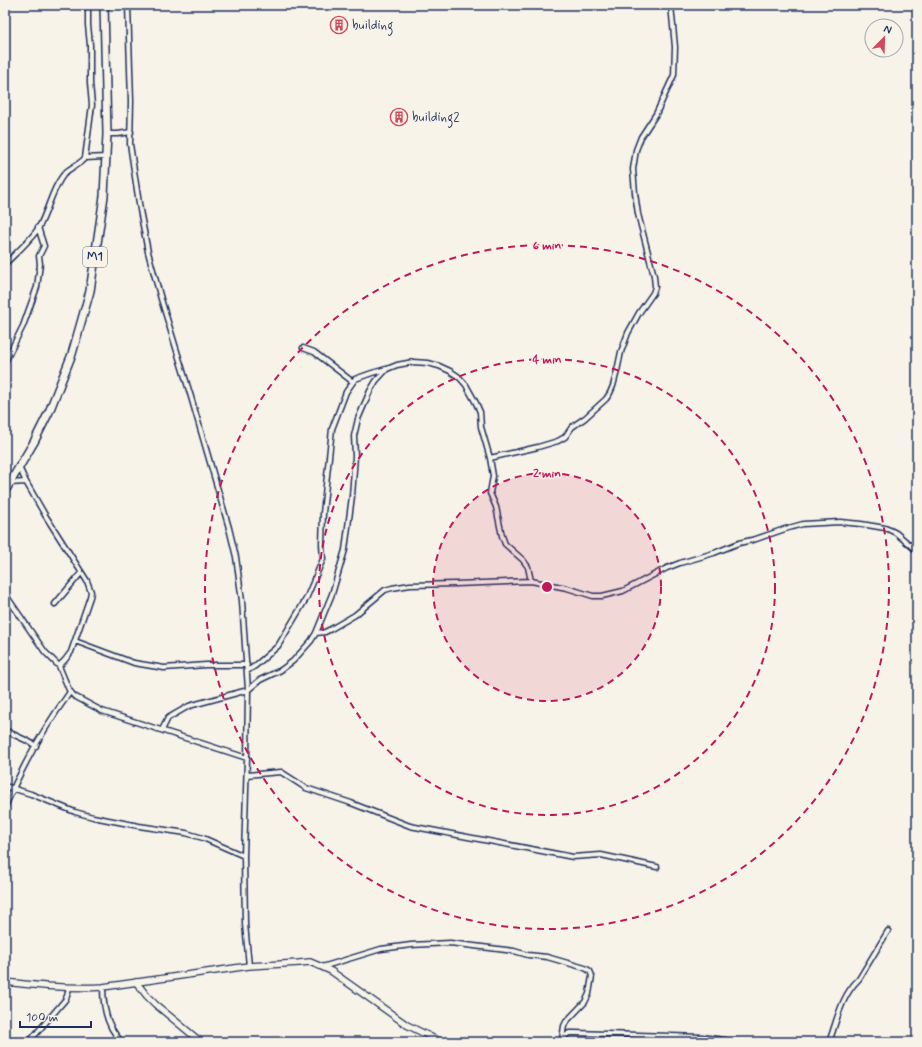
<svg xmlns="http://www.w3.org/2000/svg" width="922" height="1047" viewBox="0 0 922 1047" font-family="Mynerve,sans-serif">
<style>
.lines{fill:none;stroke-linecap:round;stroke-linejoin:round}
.street-casing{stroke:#1b2f5e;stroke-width:7}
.secondary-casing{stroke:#1b2f5e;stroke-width:8}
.highway-casing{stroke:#1b2f5e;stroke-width:10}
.street{stroke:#f7f3e8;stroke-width:4}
.secondary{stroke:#f7f3e8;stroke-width:5.5}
.highway{stroke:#f7f3e8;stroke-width:7}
.ring{fill:none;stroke:#c2185b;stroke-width:2;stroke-dasharray:7 5}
.labels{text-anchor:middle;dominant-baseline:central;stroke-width:3;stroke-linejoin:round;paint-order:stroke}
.shield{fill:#f7f3e8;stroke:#5d6a87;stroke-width:1}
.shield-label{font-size:12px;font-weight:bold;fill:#1b2f5e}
.poi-label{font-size:13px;fill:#1b2f5e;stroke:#f7f3e8;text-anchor:start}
.centre{fill:#c2185b;stroke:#f7f3e8;stroke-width:2}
.ring-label{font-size:12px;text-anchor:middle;font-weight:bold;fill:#c2185b;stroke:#f7f3e8;stroke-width:3;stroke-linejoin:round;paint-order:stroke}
</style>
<rect width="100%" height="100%" fill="#f7f3e8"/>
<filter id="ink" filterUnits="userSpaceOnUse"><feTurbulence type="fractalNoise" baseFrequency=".025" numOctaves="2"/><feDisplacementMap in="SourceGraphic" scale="8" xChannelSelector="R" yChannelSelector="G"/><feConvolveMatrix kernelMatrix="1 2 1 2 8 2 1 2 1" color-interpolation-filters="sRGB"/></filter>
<g filter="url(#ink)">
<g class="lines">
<defs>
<path id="street" d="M 128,5 L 131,101 L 130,144 L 140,210 L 148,252 L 161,299 L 191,397 L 229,528 L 236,557 L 242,601 L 248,690 L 247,758 L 244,856 L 245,924 L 249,966
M 107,134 L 118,134 L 131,132
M 85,158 L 92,105 L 90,83 L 90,45 L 88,25 L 88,5
M 5,264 C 15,254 32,239 39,227 C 48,211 53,186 65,173 C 69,168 79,165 85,158 L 105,157
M 303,348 L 314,352 L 353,382
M 5,362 L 23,326 L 37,287 L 40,264 L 39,256 L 44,246 L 38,227
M 490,458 L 538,447 L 558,441 L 565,437 L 572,427 L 585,418 L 606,399 L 610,393 L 613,386 L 617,371 L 621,352 L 628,333 L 639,313 L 653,293 L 655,287 L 654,276 L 638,214 L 635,193 L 633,169 L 636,150 L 641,137 L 656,114 L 674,75 L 675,47 L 671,5
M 19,467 L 26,482 L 45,515 L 87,581 L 91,592 L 90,597 L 71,652 L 65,660 L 59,666
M 10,483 L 26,482
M 5,594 L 45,652 L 59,666 L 69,690 L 74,696 L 102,711 L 247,758
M 55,604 L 81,573
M 316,633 L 332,594 L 345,550 L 352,496 L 355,456 L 354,436 L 358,419 L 370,391 L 376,381 L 387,369 L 397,365 L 413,362 L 428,363 L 439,366 L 450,371 L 459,377 L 466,385 L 476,403 L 480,412 L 481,427 L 490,458 L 493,476 L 490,493 L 496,507 L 502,536 L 505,544 L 523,560 L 528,567 L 531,581
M 75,641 L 134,663 L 164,668 L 206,665 L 247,665
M 247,671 L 255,666 L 278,646 L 306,599 L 323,559 L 322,544 L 323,513 L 332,429 L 346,392 L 355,379 L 372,373 L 386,369
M 5,730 C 15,736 26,739 36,746
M 162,730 L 168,718 L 189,706 L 248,690 L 260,680 L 281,670 L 293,661 L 311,641 L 316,633 L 325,632 L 331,629 L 355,615 L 385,590 L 392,588 L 410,585 L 456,584 L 531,581 L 567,588 L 593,596 L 602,596 L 623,591 L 667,568 L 680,563 L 714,553 L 739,543 L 756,539 L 785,529 L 803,524 L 840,522 L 861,524 L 885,528 L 890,530 L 896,533 L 917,551
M 247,775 L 281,772 L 306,788 L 351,803 L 410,826 L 573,857 L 601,855 L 657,867
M 5,786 L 31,794 L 75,812 L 93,817 L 139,826 L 186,833 L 203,838 L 244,856
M 5,807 C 22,766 44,728 70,692
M 322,967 L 381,949 L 411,945 L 450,943 L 514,951 L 528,955 L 547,957 L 585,968 L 590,971 L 592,976 L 589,994 L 585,1002 L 566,1022 L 564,1026 L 562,1039
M 103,987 C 103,1007 107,1028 122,1042
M 29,1042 L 65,1000 L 67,996 L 69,988
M 559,1042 L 569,1033 L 575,1033 L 702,1037 L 738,1042
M 829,1042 C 837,1021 841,996 859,979 L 888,931"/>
<path id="secondary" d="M 5,982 C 38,986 70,989 103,987 L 249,966 L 299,963 L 310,962 L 322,967 L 331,971 L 407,1025 L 441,1042
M 136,982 L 147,996 L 155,1004 L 201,1042"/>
<path id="highway" d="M 5,491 L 34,442 L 49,412 L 72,354 L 90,291 L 104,196 L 107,134 L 104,5"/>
</defs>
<!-- street casing -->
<use href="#street" class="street-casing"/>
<!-- secondary casing -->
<use href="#secondary" class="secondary-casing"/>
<!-- highway casing -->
<use href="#highway" class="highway-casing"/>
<!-- street -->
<use href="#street" class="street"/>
<!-- secondary -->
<use href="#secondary" class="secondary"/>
<!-- highway -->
<use href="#highway" class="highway"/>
</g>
</g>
<!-- distance rings -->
<circle cx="547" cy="587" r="114" fill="#c2185b" fill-opacity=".12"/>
<g class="ring">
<circle cx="547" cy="587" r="114"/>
<circle cx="547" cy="587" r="228"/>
<circle cx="547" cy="587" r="342"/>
</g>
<!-- icons -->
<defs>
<symbol id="building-ring" viewBox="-11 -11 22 22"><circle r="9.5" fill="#f7f3e8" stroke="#d1495b" stroke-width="1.5"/><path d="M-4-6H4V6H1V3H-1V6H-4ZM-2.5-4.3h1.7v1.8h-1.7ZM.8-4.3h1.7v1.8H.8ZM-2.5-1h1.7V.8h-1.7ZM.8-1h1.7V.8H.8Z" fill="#d1495b"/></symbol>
</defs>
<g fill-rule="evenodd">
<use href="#building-ring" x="329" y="15" width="20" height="20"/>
<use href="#building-ring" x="389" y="107" width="20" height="20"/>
</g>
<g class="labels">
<!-- shield labels -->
<rect class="shield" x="83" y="247" width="24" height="20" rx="3"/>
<g class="shield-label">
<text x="95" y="257">M1</text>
</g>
<!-- poi labels -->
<g class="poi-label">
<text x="352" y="25">building</text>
<text x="412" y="117">building2</text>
</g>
</g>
<circle cx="547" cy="587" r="6" class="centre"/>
<g class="ring-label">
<text x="547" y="249">6 min</text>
<text x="547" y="363">4 min</text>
<text x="547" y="477">2 min</text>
</g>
<!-- margin -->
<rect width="922" height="1047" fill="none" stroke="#f7f3e8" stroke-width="20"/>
<rect x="10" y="10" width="902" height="1027" fill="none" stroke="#1b2f5e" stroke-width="1.5" filter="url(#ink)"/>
<!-- north arrow -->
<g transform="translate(884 38) rotate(23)"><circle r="19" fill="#f7f3e8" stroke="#9fa5b1"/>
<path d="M0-3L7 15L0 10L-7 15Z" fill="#d1495b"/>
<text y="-6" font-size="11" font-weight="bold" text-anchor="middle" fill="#1b2f5e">N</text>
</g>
<!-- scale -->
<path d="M20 1021v6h71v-6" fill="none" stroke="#1b2f5e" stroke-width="2"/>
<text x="26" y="1021" font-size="12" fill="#1b2f5e" stroke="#f7f3e8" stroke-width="3" paint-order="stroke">100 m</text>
</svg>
